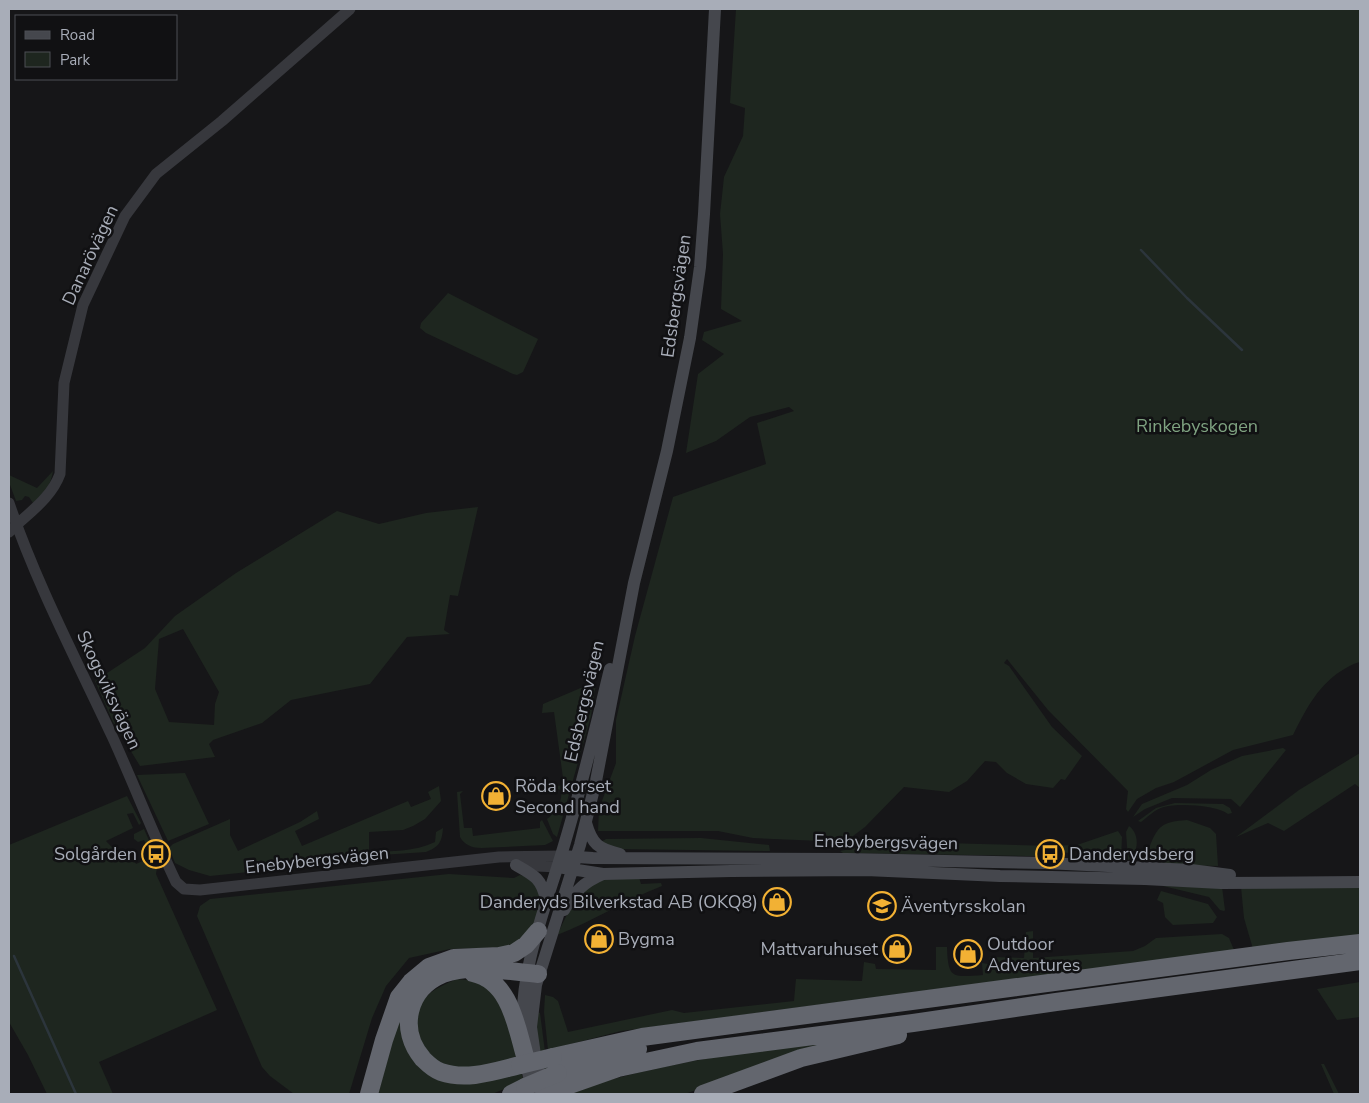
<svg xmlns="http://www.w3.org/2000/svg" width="1369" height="1103" viewBox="0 0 1369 1103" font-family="'Nunito Sans',sans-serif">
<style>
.green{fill:#1e261f;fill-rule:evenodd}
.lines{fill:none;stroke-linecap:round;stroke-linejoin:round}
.stream{stroke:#2c353c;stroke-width:2.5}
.tertiary{stroke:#37383d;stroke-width:11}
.secondary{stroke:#45474d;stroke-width:12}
.motorway{stroke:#63666e;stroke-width:18}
.motorway-bridge{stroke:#63666e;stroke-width:18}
.labels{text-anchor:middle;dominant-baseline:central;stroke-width:5;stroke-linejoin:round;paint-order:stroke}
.street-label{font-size:18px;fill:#a8adb8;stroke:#111113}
.park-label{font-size:18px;fill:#7fa381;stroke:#111113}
.poi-label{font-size:18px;fill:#a8adb8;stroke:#111113;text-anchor:start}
</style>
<rect width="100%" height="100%" fill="#161618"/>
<!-- green -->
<path class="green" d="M 736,9 L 1360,9 L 1360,662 C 1355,663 1351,665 1346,668 C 1319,683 1306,709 1293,735 L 1233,750 L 1174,782 L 1156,788 L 1137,799 L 1128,812 L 1126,809 L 1128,791 L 1048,710 L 1007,659 L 1004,663 L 1009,666 L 1052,727 L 1082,756 L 1065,780 L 1061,779 L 1053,788 L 1026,784 L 1007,773 L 996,762 L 985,761 L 967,781 L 949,792 L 904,787 L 865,827 L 845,842 L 753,838 L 718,831 L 598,831 L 599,809 L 616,763 L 616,720 L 635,636 L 673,497 L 766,464 L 757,423 L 794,411 L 789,407 L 750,417 L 716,441 L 686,453 L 698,374 L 724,354 L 702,340 L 704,332 L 742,321 L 721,309 L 723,254 L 720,214 L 722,196 L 724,177 L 743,136 L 745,108 L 730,103 Z
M 448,293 L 538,339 L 523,372 L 517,375 L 513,374 L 426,333 L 420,328 L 421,323 Z
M 53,471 C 51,484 45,495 33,503 L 29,497 L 25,496 L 22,500 L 16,501 L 9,482 L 9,473 L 9,475 L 37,488 Z
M 478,507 L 458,596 L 450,595 L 444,630 L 450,634 L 407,637 L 370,684 L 291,700 L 262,723 L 213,740 L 209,744 L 215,757 L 140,766 L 113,722 L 95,681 L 145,648 L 175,616 L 236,573 L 337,511 L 379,524 L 426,513 ZM 183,629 L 219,692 L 215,704 L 214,725 L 169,722 L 155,689 L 159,639 Z
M 590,684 L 596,684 L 591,716 L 557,837 L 553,834 L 547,819 C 556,813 563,801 561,790 L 557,789 L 557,786 L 564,785 L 554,712 L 542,713 L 543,704 Z
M 1283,748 L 1286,750 L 1240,807 L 1231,799 L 1172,798 L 1145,809 L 1133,817 L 1142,804 L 1187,785 L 1211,770 L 1242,756 Z
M 1360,753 L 1360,788 L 1355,784 L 1284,831 L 1268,823 L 1236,837 L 1299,790 Z
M 185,773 L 209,824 L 168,841 L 137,775 Z
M 439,786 L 441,801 L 425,819 L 413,826 L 403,830 L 369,832 L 369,852 C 391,851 414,852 435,842 L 436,832 L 443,828 C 442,842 439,847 426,852 L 351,857 L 325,863 L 299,867 L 210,876 L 189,870 L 175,863 L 169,848 L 173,844 L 230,819 L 230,835 L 238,851 L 300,822 L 317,811 L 319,819 L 295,831 L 302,846 L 408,801 L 411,807 L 431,799 L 428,792 Z
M 463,791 L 460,794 L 464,828 L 472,828 L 473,836 L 540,828 L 540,822 L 542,820 L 553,841 L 545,845 L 481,848 C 473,848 464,845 460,837 L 457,792 Z
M 127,796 L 141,823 L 139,825 L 133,813 L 127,814 L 133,828 L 106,841 L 125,861 L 133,858 L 136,864 L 145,860 L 142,852 L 148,849 L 144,840 L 138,842 L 134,839 L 134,834 L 144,829 L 158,861 L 156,874 L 217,1010 L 99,1062 L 113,1094 L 47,1094 L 28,1055 L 9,1022 L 9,845 Z
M 1175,803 L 1223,804 L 1230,808 L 1232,813 L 1228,814 C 1216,805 1179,803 1164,807 C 1155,809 1148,817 1141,822 L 1138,821 L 1156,808 Z
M 1187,820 L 1210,828 L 1216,834 L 1218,866 L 1181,865 L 1159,862 L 1149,848 C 1158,825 1162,822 1187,820 Z
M 1129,826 C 1140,834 1139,853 1128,860 L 1126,832 Z
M 1118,831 L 1122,837 L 1121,859 L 1078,854 L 1077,845 Z
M 701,838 L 769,845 L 770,851 L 616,849 L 601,842 L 606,839 Z
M 907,842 L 1054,846 L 1071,845 L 1073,851 L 1070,853 L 1049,851 L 1037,856 L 1026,856 L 843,853 L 840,851 L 881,843 Z
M 449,874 L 514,878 L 520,875 L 531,878 L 540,888 L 541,901 L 535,925 L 523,939 L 508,947 L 450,949 L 409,958 L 386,986 L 372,1018 L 349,1094 L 294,1094 L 270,1076 L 262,1067 L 197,916 L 200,906 L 210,899 Z
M 639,877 L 641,884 L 661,883 L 662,886 C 626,900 593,921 557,935 L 575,898 L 600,880 Z
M 1163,886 L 1222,887 L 1225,910 L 1224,911 L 1220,910 L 1209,897 Z
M 1241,887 L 1360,888 L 1360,935 L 1253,949 L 1244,918 Z
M 1161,891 L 1208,904 L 1217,917 L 1213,923 L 1173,925 L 1165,917 L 1163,903 L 1157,900 Z
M 1033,931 L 1033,958 L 1133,951 L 1145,946 L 1156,938 L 1222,934 L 1229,938 L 1234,950 L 621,1031 L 548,1050 L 544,1012 L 545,995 L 553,997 L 558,1001 L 568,1032 L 672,1010 L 684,1013 L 794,1001 L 796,979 L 862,981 L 864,962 L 875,964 L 876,969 L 936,970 L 936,947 L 947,947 C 948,980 953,977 983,975 L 982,963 L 988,964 L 990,957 L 1024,958 L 1026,932 Z
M 457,979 C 464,980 473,980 480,982 C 505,991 512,1038 517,1060 C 504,1063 481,1071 468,1070 C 459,1069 447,1066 438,1062 C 418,1050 407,1017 424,999 C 433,989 445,984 457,979 Z
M 1360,982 L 1360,1017 L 1337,1020 L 1317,989 Z
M 536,1011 L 540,1013 L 547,1067 L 553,1094 L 549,1094 L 537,1038 Z
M 404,1015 L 433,1075 L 521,1072 L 524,1081 L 492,1094 L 378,1094 L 398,1020 Z
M 851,1037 L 723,1080 L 685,1094 L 564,1094 C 657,1062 754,1051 851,1037 Z
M 1321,1064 L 1324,1064 L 1339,1094 L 1334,1094 Z"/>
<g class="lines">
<!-- stream -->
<path class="stream" d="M 1141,250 L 1187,298 L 1242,350
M 14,956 L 76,1094"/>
<!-- tertiary -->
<path class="tertiary" d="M 9,503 C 36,583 76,659 112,736 C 134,784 153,834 176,882 L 184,889 L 200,890 L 499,857 L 561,856
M 9,532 C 27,514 51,499 60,474 L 64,383 L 83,305 L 125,216 L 156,174 L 222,121 L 350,9
M 516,865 L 558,867"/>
<!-- secondary -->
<path class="secondary" d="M 586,823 C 592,844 598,849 620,854
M 561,856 L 593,858 L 848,859 L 1045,863 L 1191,870 L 1230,875
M 516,865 C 534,875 542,879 546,900
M 558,867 L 603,874 L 731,871 L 866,870 L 1000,876 L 1145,879 L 1221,883 L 1360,882
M 564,910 C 574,892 584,882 603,874
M 523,1030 C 519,969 548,901 565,842 C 582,785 596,727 610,669
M 524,1055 L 533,1094
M 543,1087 L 535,1055 L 531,1027 L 536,985 L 580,845 L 596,781 L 634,583 L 667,451 L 690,338 L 700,267 L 704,214 L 715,9"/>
<!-- motorway -->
<path class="motorway" d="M 473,973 C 510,981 516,1025 525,1056
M 553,1057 L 642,1037 L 1288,951 L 1360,943
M 520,1065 C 495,1071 467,1081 441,1072 C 435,1070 428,1064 423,1059 C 398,1030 407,989 443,974 C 469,963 511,972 538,974
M 558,1073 L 638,1049
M 369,1094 L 384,1040 L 399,997 L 411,982 L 429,967 L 454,958 L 499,956 L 514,953 L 526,945 L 538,931
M 511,1094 L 525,1087
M 544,1094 L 618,1068 L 697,1051 L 913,1023 L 1056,1002 L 1360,961
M 703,1094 L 801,1058 L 898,1035"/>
<!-- motorway-bridge -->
<path class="motorway-bridge" d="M 520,1065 L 553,1057
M 525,1087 L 558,1073"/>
</g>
<!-- icons -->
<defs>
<symbol id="shop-ring" viewBox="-11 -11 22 22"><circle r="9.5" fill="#111113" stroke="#f2b134" stroke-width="1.5"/><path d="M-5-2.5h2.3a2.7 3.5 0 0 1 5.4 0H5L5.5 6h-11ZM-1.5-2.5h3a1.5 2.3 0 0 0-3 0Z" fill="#f2b134"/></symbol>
<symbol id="bus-ring" viewBox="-11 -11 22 22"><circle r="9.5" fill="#111113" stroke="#f2b134" stroke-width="1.5"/><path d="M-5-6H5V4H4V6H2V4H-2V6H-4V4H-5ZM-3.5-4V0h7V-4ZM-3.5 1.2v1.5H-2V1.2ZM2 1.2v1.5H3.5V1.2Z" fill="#f2b134"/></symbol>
<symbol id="school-ring" viewBox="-11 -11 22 22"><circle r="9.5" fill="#111113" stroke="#f2b134" stroke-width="1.5"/><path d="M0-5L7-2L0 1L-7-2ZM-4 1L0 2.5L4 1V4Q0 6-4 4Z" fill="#f2b134"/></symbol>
</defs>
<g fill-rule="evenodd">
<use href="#shop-ring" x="480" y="780" width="32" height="32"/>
<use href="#bus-ring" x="140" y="838" width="32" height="32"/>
<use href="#bus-ring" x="1034" y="838" width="32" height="32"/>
<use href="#shop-ring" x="761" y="886" width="32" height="32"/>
<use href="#school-ring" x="866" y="890" width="32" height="32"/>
<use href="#shop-ring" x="583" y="923" width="32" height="32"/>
<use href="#shop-ring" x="881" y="933" width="32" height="32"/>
<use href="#shop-ring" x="952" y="938" width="32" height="32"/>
</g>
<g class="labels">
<!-- street labels -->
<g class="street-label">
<text transform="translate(90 255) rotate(-65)">Danarövägen</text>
<text transform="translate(676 296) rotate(-82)">Edsbergsvägen</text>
<text transform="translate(109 690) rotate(65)">Skogsviksvägen</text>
<text transform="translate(584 701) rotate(-77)">Edsbergsvägen</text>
<text transform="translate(886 842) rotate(1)">Enebybergsvägen</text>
<text transform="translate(317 860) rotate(-6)">Enebybergsvägen</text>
</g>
<!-- park labels -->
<g class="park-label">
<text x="1197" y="426">Rinkebyskogen</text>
</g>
<!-- poi labels -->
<g class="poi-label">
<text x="515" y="786">Röda korset<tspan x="515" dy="21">Second hand</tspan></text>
<text x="137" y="854" text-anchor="end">Solgården</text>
<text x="1069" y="854">Danderydsberg</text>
<text x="758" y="902" text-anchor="end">Danderyds Bilverkstad AB (OKQ8)</text>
<text x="901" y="906">Äventyrsskolan</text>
<text x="618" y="939">Bygma</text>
<text x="987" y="944">Outdoor<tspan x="987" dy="21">Adventures</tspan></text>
<text x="878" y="949" text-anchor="end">Mattvaruhuset</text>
</g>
</g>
<!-- border -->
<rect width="1369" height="1103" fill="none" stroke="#a8adb8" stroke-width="20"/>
<!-- legend -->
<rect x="15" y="15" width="162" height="65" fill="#111113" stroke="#4d4f55"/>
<rect x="25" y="31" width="25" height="8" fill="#45474d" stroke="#4d4f55"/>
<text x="60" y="40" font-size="15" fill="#a8adb8">Road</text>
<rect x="25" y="52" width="25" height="15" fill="#1e261f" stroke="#4d4f55"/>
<text x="60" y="65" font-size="15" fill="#a8adb8">Park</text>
</svg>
